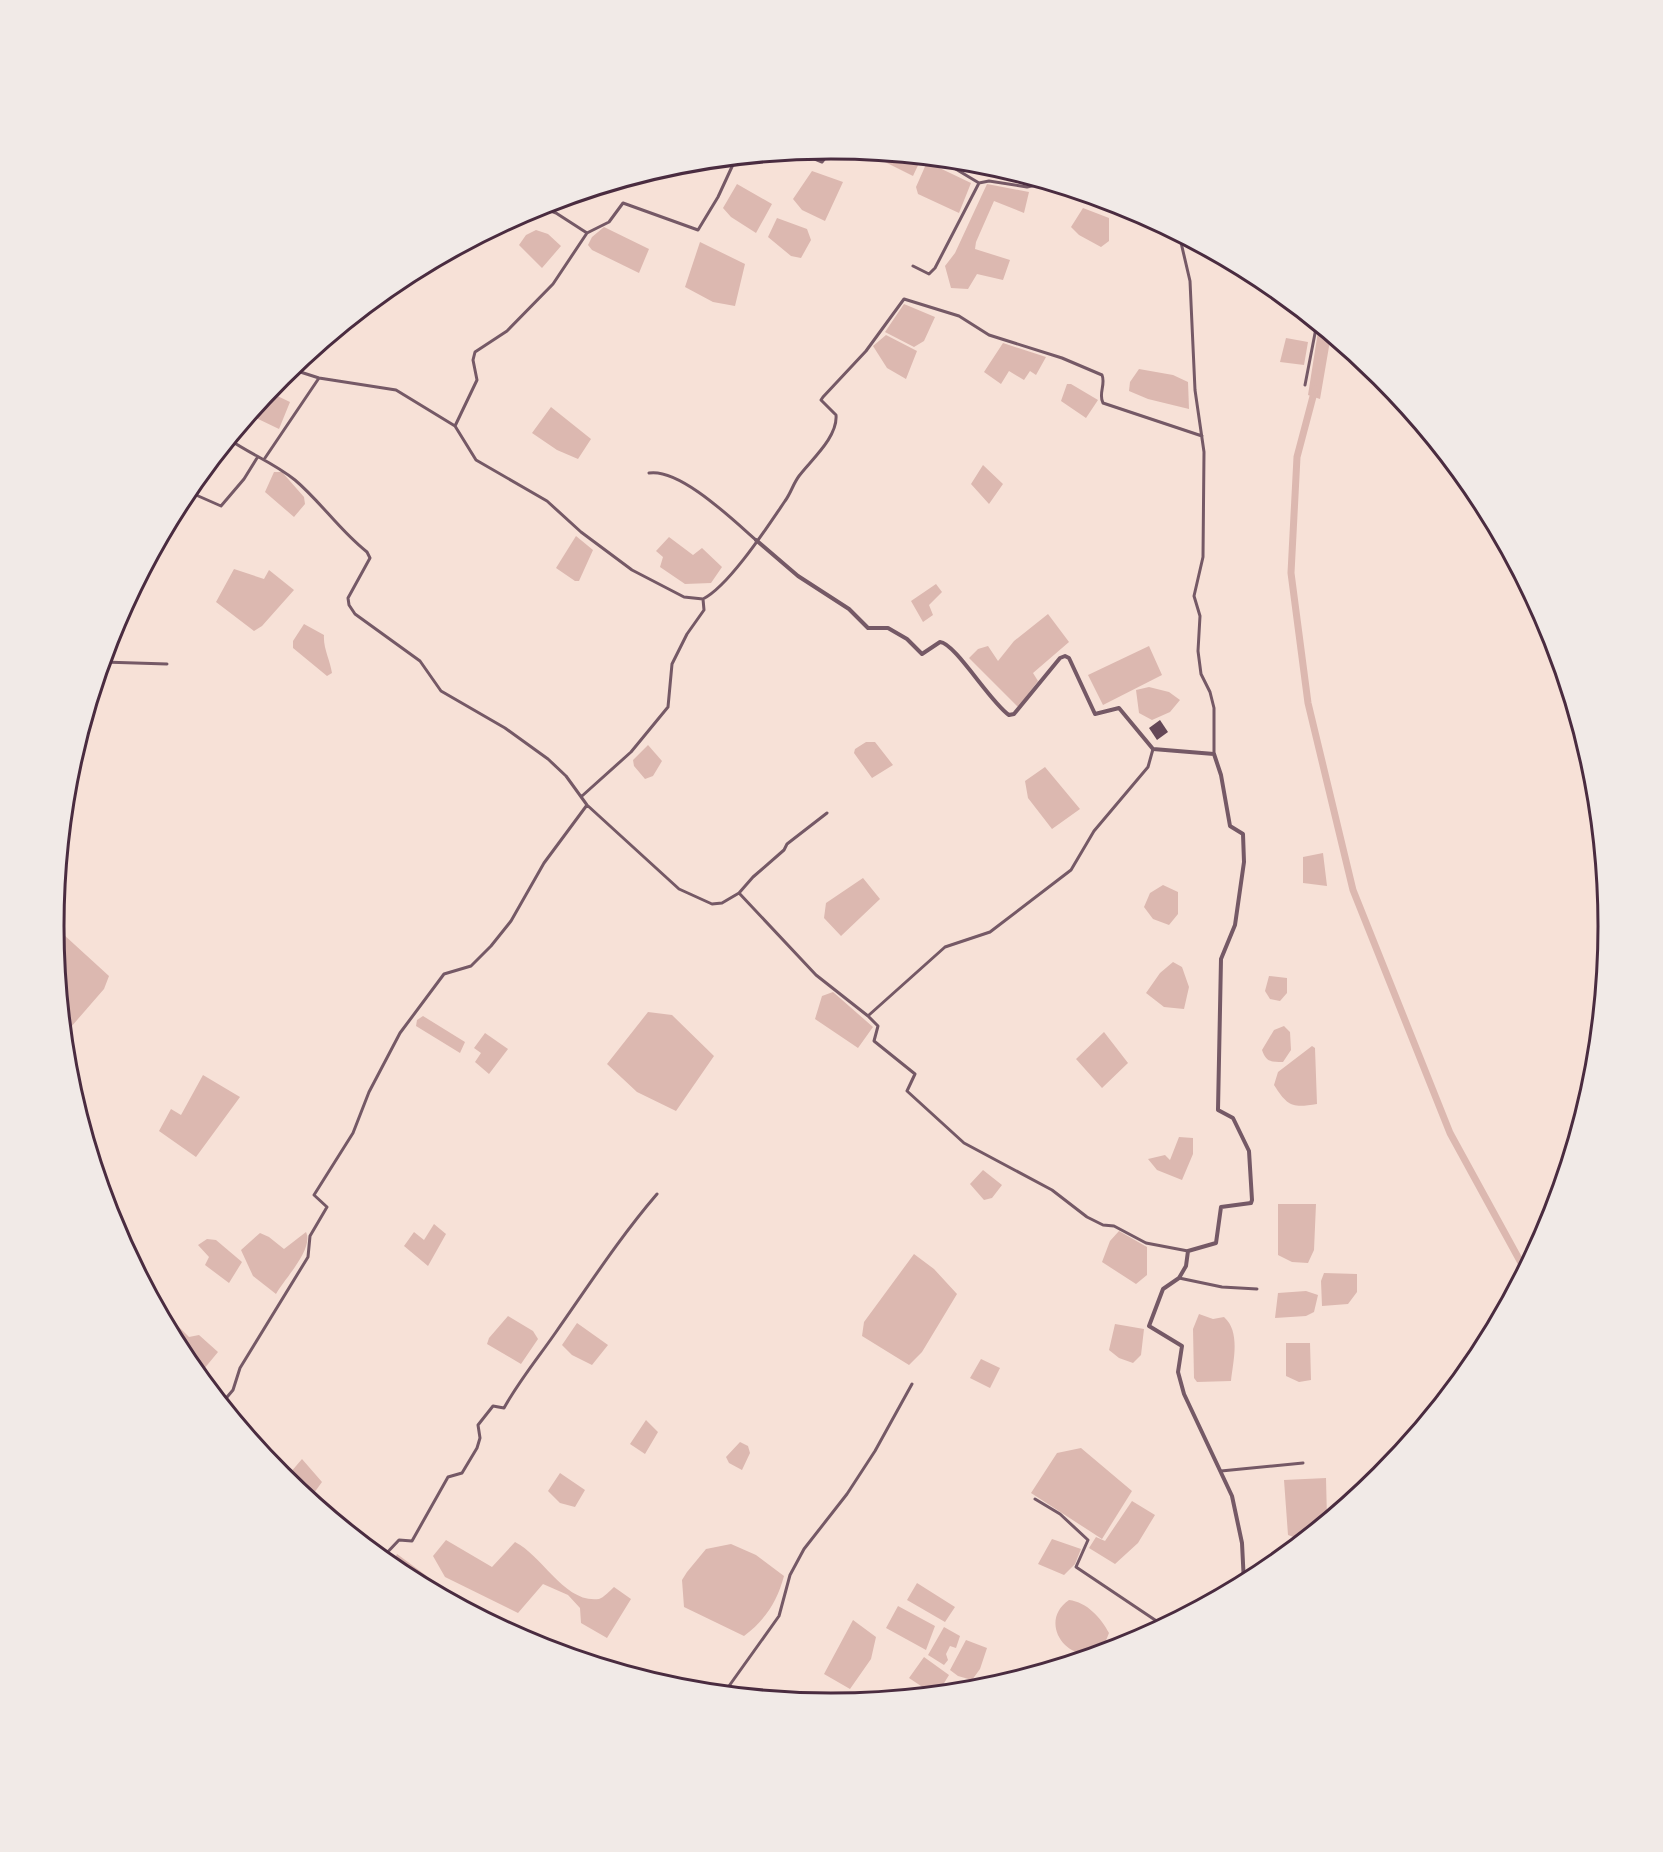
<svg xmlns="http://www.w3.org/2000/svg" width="1663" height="1852" viewBox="0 0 1663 1852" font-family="'IBM Plex Sans',sans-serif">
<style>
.water{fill:#dcb8b0}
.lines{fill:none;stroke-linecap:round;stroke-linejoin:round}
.canal{stroke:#dcb8b0;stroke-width:7}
.building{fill:#644757}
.minor{stroke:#755966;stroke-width:3}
.tertiary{stroke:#755966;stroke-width:4}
.rim{fill:none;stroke:#4a2c40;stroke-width:3}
</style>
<rect width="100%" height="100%" fill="#f7e1d7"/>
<!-- water -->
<path class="water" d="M 872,152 L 911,156 L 920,161 L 913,176 L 875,157 Z
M 927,162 L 971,183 L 959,213 L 918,194 L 916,187 Z
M 812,171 L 843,182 L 825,221 L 802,210 L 793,199 Z
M 737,184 L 772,204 L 756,233 L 731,217 L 723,208 Z
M 987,184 L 1029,192 L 1024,213 L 994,201 L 976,242 L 975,249 L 1010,260 L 1003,280 L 977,274 L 968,289 L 951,288 L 945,266 L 955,253 Z
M 1083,208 L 1109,218 L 1109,241 L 1101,247 L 1079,235 L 1071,227 Z
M 777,218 L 807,229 L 811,240 L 801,258 L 791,256 L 768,237 Z
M 604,227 L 649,249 L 639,273 L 592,250 L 588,245 L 592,237 Z
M 536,230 L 548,234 L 561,246 L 542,268 L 519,245 L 526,235 Z
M 700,242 L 745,264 L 735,306 L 713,302 L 685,287 Z
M 904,304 L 935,317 L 924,341 L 914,347 L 885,332 Z
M 1319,325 L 1331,335 L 1320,399 L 1308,395 Z
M 886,335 L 917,351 L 906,379 L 887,368 L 873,346 Z
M 1286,338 L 1308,342 L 1304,365 L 1280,362 Z
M 1003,343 L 1046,357 L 1036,375 L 1030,371 L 1024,380 L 1009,371 L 1001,384 L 984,372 Z
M 1139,369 L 1173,375 L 1188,382 L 1189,409 L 1148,399 L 1129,391 L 1130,382 Z
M 1067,384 L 1071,384 L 1098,400 L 1086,418 L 1061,401 Z
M 269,392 L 290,402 L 279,429 L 250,415 Z
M 551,407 L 591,439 L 578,459 L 557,450 L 532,433 Z
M 983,465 L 1003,484 L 989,504 L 971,484 Z
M 274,472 L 282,472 L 304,497 L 305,504 L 294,517 L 265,492 Z
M 576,536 L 593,550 L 579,581 L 575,581 L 556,568 Z
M 669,537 L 693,555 L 702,548 L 722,567 L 711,583 L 685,584 L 660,567 L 663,557 L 656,551 Z
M 234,569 L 264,579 L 269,570 L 294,590 L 262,626 L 254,631 L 216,602 Z
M 936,584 L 942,592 L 929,605 L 933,615 L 923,622 L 911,601 Z
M 1048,614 L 1069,642 L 1033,673 L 1038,681 L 1018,707 L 969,658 L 978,649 L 988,646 L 998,661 L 1014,641 Z
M 304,624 L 324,635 C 323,648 330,660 332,673 L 327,676 L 293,648 L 293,641 Z
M 1149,646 L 1162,675 L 1103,705 L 1088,675 Z
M 1149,687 L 1169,692 L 1180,700 L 1170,712 L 1152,720 L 1139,713 L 1136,690 Z
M 866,742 L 875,742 L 893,765 L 872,778 L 854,753 L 855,749 Z
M 648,745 L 662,761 L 653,776 L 645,779 L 634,766 L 633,760 Z
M 1045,767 L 1080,809 L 1052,829 L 1028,798 L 1025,781 Z
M 1323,853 L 1327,886 L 1303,883 L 1303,857 Z
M 863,878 L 880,899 L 841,936 L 824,918 L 826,903 Z
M 1163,885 L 1178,892 L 1178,914 L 1169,925 L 1153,919 L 1144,907 L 1150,893 Z
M 55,932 L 63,934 L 109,976 L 104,989 L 71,1027 L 63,1021 Z
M 1173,962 L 1182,967 L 1189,987 L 1184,1009 L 1164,1007 L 1146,993 L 1160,973 Z
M 1269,976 L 1287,978 L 1287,993 L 1280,1001 L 1270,999 L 1265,991 Z
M 833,992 L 873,1027 L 858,1048 L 815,1019 L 822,996 Z
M 648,1012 L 672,1015 L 714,1056 L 676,1111 L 637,1092 L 607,1064 Z
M 423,1016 L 465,1042 L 460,1053 L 416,1026 L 417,1020 Z
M 1284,1026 L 1290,1032 L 1291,1050 L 1283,1062 C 1271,1062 1266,1062 1262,1050 L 1274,1030 Z
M 1104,1032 L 1128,1063 L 1102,1088 L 1076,1059 Z
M 485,1033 L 508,1049 L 489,1074 L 475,1062 L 481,1053 L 474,1048 Z
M 1312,1046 L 1315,1048 L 1317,1104 C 1293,1108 1288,1107 1274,1085 L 1278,1072 Z
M 203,1075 L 240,1097 L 196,1157 L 159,1131 L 171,1109 L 181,1115 Z
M 1179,1137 L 1193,1138 L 1193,1154 L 1182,1180 L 1157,1170 L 1148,1159 L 1165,1155 L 1170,1160 Z
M 983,1170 L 1002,1185 L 992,1198 L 984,1200 L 970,1184 Z
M 1278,1204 L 1316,1204 L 1314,1250 L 1308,1263 L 1292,1262 L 1278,1255 Z
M 434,1224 L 446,1234 L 428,1266 L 404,1246 L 414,1232 L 424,1240 Z
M 1119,1231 L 1147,1247 L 1147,1275 L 1136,1284 L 1102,1262 L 1110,1241 Z
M 306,1232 C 314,1249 285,1278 276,1294 L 253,1276 L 241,1250 L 260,1233 L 269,1237 L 284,1249 Z
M 207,1239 L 216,1240 L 242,1262 L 229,1283 L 205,1265 L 209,1257 L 198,1245 Z
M 914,1254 L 934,1269 L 957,1294 L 922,1352 L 909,1365 L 862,1336 L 864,1322 Z
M 1324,1273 L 1357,1274 L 1357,1292 L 1348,1304 L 1322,1306 L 1321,1281 Z
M 1306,1291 L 1318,1295 L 1314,1312 L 1306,1316 L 1275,1318 L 1278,1293 Z
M 157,1305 L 189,1337 L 199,1335 L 218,1352 L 199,1375 L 185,1358 Z
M 1199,1314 L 1213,1319 L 1224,1317 C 1241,1332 1233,1361 1231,1381 L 1197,1382 L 1194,1378 L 1193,1329 Z
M 508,1316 L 533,1331 L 538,1339 L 521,1364 L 487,1344 L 489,1338 Z
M 577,1323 L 608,1345 L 592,1365 L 572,1355 L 562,1345 Z
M 1115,1324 L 1144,1329 L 1141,1355 L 1133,1363 L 1119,1358 L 1109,1350 Z
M 1286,1343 L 1310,1343 L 1311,1380 L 1299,1382 L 1286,1376 Z
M 981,1359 L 1000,1368 L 990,1388 L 970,1378 Z
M 646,1420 L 658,1432 L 645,1454 L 630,1444 Z
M 740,1442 L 748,1446 L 750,1453 L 742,1470 L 729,1463 L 726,1457 Z
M 1081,1448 L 1132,1491 L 1102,1539 L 1031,1493 L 1057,1453 Z
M 302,1459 L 322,1482 L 311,1497 L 290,1473 Z
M 560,1473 L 585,1490 L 575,1507 L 560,1503 L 548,1491 Z
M 1326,1478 L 1327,1520 L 1302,1540 L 1288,1535 L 1284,1480 Z
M 1132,1501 L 1155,1515 L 1138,1543 L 1115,1564 L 1089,1548 L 1096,1537 L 1105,1541 Z
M 1052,1539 L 1081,1549 L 1075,1564 L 1064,1575 L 1038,1564 Z
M 446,1540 L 492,1567 L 515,1542 C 542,1555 565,1604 599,1599 C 603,1598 611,1590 614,1587 L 631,1599 L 607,1638 L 581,1623 L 580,1608 L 568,1595 L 543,1584 L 518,1613 L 445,1577 L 433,1556 Z
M 731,1544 L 756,1555 L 784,1576 C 777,1602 765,1620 744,1636 L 684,1607 L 682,1580 L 687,1572 L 706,1549 Z
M 397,1554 L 439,1585 L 434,1591 L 391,1566 Z
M 917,1583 L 955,1607 L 945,1622 L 907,1600 Z
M 1069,1600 C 1087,1602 1101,1618 1109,1633 L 1101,1653 C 1065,1664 1038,1621 1069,1600 Z
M 898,1606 L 935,1626 L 926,1650 L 886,1628 Z
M 853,1620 L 876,1637 L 871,1659 L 850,1689 L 824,1674 Z
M 944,1627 L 960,1636 L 956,1648 L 950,1646 L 946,1654 L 948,1660 L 944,1665 L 928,1655 Z
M 966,1640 L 987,1648 L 980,1669 L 972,1680 L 958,1676 L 950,1670 Z
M 924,1657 L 949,1675 L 938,1693 L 933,1694 L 909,1678 Z"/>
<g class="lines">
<!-- canal -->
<path class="canal" d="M 1315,389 L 1297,457 L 1291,573 L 1308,703 L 1353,890 L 1450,1133 L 1525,1270"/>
</g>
<!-- building -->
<path class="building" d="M 1160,720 L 1168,732 L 1157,740 L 1149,728 Z"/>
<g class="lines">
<!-- minor -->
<path class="minor" d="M 798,152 L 822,162 L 832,149
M 939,159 L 979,183 L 989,181 L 1027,187 L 1046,183
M 538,206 L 556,213 L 587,233 L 609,222 L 623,203 L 698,230 L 718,197 L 736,158
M 496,228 L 504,230 L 511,220
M 587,233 L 553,284 L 507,331 L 475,352 L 473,360 L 477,380 L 455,426 L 476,460 L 547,501 L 581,532 L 632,570 L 684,597 L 703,599
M 1179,234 L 1190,281 L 1195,390 L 1204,452 L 1203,557 L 1194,596 L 1200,616 L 1198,651 L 1201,674 L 1210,692 L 1214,708 L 1214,754
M 913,266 L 929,274 L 935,268 L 979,183
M 291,369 L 319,378 L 396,390 L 455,426
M 1305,385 L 1317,323
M 230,440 C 252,455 274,463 295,480 C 321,502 340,531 367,552 L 370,558 L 348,598 L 349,605 L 355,614 L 420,661 L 441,691 L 505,728 L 548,759 L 566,776 L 587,805 L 679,889 L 712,904 L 722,903 L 739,893 L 753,877 L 784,850 L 787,844 L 827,813
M 265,458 L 319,378
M 649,473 C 680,468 733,520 756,540
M 184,496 L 196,495 L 221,506 L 244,479 L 257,458
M 103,662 L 167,664
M 582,796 L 631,752 L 668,707 L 672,664 L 687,634 L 704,610 L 703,599 C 729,586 768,526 785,501 C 791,493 793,484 799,476 C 811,460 838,437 836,415 L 821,400 L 823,397 L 866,351 L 904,299 L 959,316 L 989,335 L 1062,358 L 1102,375 C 1106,384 1098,394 1103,403 L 1202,436
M 739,893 L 816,975 L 868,1016 L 878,1026 L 874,1041 L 915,1074 L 907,1091 L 964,1143 L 1052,1190 L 1087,1217 L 1103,1225 L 1114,1226 L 1146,1243 L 1188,1251
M 869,1015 L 945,947 L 990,932 L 1071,870 L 1094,831 L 1148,767 L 1153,749
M 1179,1278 L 1222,1287 L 1257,1289
M 222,1403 L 233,1390 L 240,1368 L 308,1257 L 310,1236 L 327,1207 L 314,1195 L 353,1133 L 369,1092 L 400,1033 L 444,974 L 471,966 L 491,946 L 511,921 L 544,863 L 587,805
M 1221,1471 L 1303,1463
M 1035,1499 L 1060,1514 L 1088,1540 L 1076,1567 L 1164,1626
M 382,1558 L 399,1540 L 412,1541 L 448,1477 L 462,1473 L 477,1448 L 480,1438 L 478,1425 L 493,1406 L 504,1408 C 519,1381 538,1358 556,1332 C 589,1285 620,1237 657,1194
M 724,1693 L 779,1616 L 790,1575 L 804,1549 L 847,1494 L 875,1451 L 912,1384"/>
<!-- tertiary -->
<path class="tertiary" d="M 756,540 L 798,576 L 849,609 L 868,628 L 888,628 L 907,639 L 922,654 L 940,642 C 955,643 990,702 1009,715 L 1014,714 L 1060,658 L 1065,656 L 1069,658 L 1095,714 L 1119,708 L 1153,749 L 1214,754 L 1221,775 L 1230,826 L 1243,834 L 1244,862 L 1235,925 L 1221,959 L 1218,1110 L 1233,1118 L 1249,1151 L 1252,1200 L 1251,1203 L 1221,1207 L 1216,1243 L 1188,1251 L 1186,1266 L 1179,1278 L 1163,1289 L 1149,1326 L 1182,1346 L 1178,1372 L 1184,1394 L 1232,1496 L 1242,1543 L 1244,1583"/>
</g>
<!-- crop -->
<path d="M0 0H1663V1852H0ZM64 926a767 767 0 1 1 1534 0a767 767 0 1 1-1534 0Z" fill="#f1eae7" fill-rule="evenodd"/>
<path class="rim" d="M64 926a767 767 0 1 1 1534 0a767 767 0 1 1-1534 0Z"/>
</svg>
